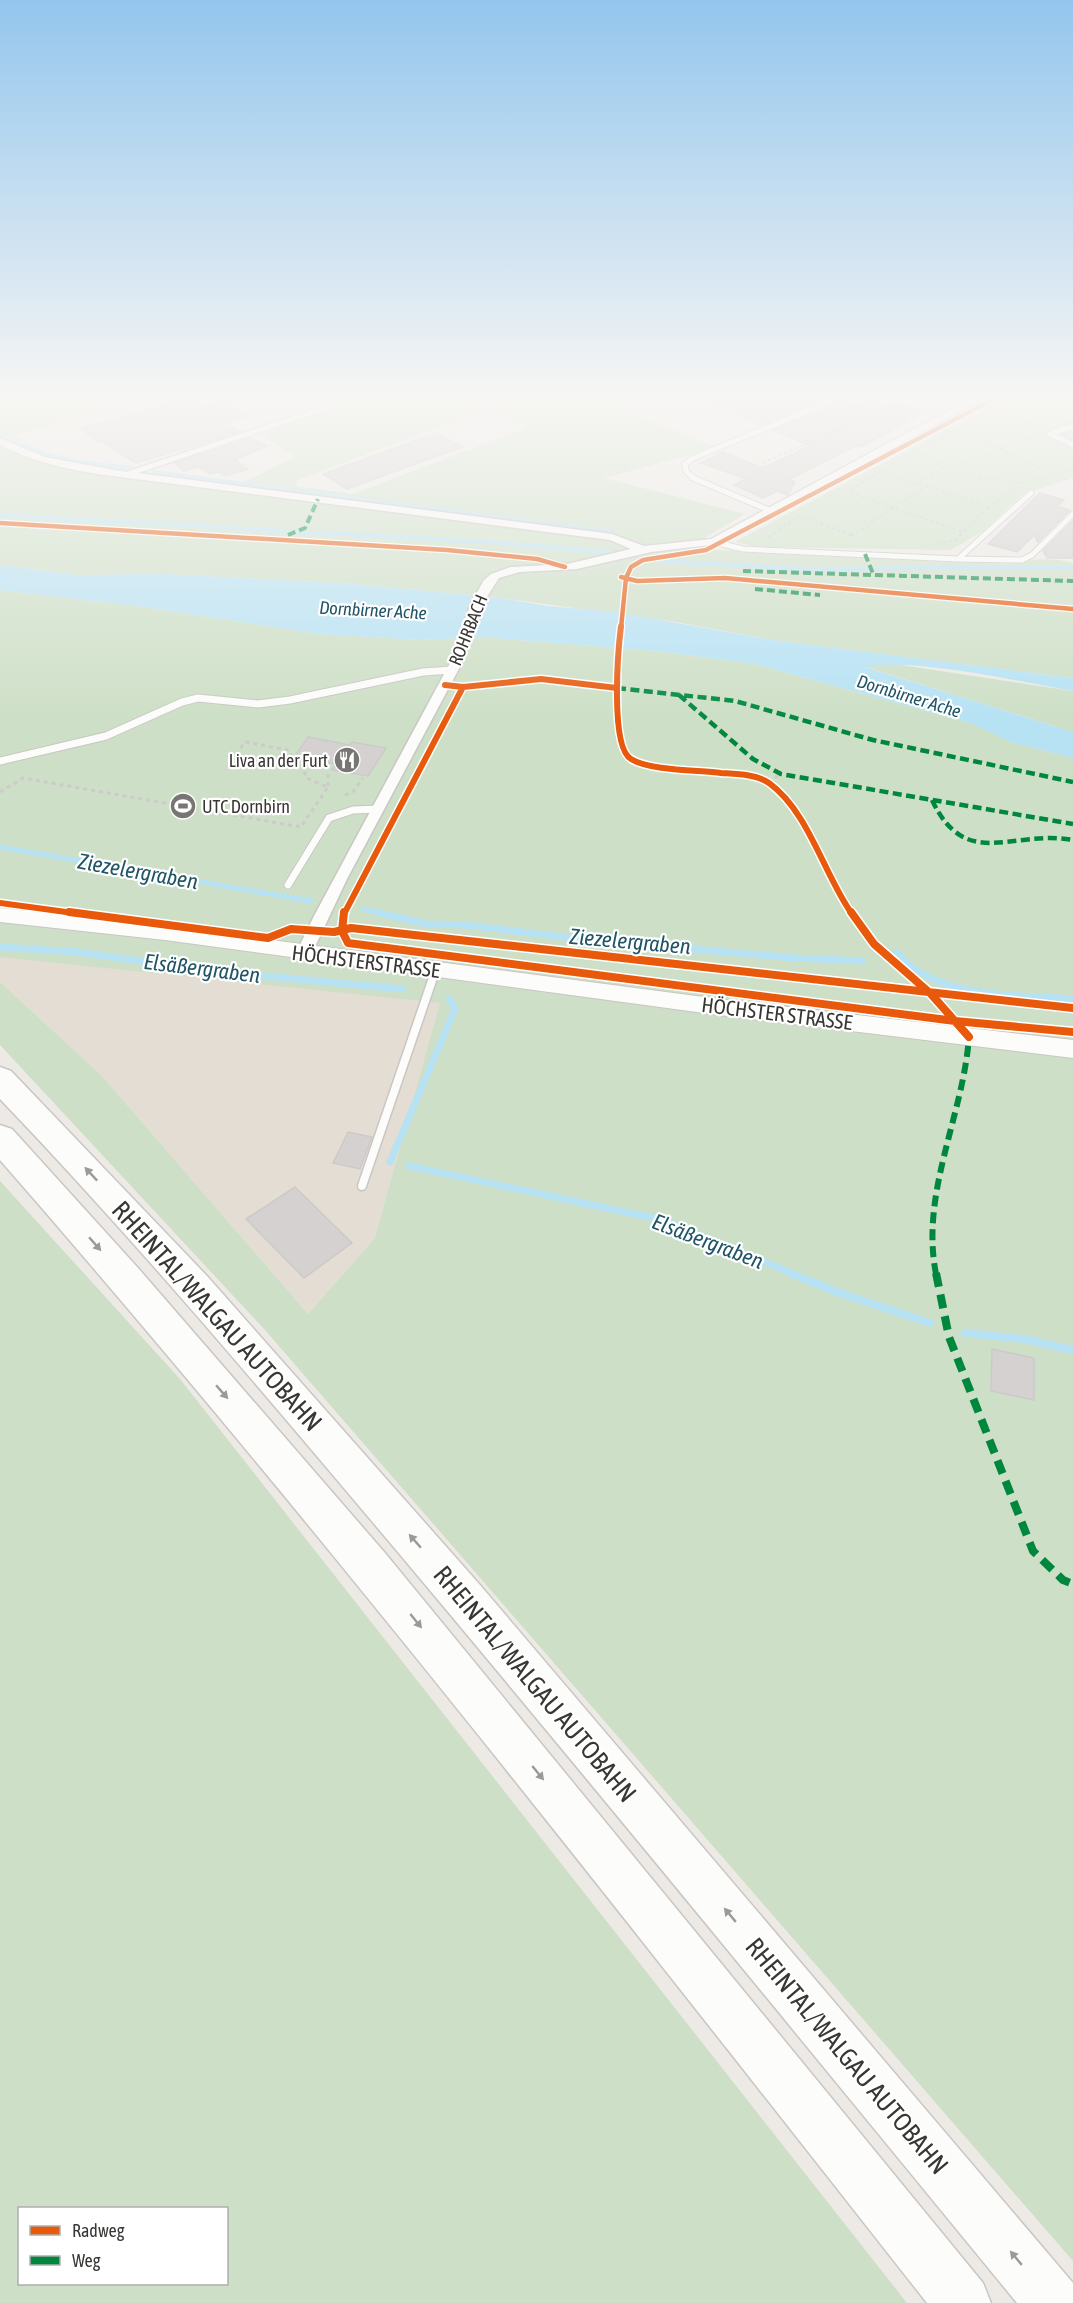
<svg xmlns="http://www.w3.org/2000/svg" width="1073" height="2303" viewBox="0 0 1073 2303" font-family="'Asap Condensed',sans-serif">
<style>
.built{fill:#e4ddd3}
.green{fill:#cddfc6;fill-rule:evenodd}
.water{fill:#b6e2f4}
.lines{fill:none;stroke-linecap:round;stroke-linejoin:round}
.stream-far3{stroke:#b6e2f4;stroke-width:4}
.stream-far2{stroke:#b6e2f4;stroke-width:5}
.stream-far1{stroke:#b6e2f4;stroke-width:7}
.stream{stroke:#b6e2f4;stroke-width:8}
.building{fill:#d4d1d0;stroke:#cccac9;stroke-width:1.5}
.service-far2-casing{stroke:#c9c6c3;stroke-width:7}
.service-far1-casing{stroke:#c9c6c3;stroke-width:9}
.service-casing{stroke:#c9c6c3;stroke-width:11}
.minor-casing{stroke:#c9c6c3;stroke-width:3}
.secondary-casing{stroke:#c9c6c3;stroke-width:2}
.motorway-casing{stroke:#c9c6c3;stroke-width:3}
.path-far1{stroke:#cccbc9;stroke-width:2;stroke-dasharray:3 3;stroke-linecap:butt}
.path{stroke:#cccbc9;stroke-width:3;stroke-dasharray:4 4;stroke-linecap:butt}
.service-far2{stroke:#fcfcfb;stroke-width:5}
.service-far1{stroke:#fcfcfb;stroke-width:7}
.service{stroke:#fcfcfb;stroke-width:8}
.minor{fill:#fcfcfb;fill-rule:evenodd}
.secondary{fill:#fcfcfb;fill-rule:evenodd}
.motorway{fill:#fcfcfb;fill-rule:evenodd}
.quiet-far3{stroke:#00873e;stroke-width:4;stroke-dasharray:8 4;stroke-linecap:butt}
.quiet-far2{stroke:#00873e;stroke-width:4.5;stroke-dasharray:9 4.5;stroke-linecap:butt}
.quiet-far1{stroke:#00873e;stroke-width:6;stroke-dasharray:11 6;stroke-linecap:butt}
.quiet{stroke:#00873e;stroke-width:8;stroke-dasharray:14 8;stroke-linecap:butt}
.cycleway-far2-casing{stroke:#fff;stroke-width:7}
.cycleway-far1-casing{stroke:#fff;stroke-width:9}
.cycleway-casing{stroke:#fff;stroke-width:11}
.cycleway-far2{stroke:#e8590c;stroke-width:4.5}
.cycleway-far1{stroke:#e8590c;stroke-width:6}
.cycleway{stroke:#e8590c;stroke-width:8}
.oneway{fill:#9a9a98}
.labels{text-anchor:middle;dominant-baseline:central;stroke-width:4.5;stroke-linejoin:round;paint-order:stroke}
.far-water-label{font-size:18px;font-style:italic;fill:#205467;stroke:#fff}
.far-street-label{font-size:18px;fill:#393734;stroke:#fff}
.far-poi-label{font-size:18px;fill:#393734;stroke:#fff;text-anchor:end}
.street-label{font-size:21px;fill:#393734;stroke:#fff}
.water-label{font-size:22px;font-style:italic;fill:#205467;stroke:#fff}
.near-street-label{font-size:26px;fill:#393734;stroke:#fff}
</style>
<rect width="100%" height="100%" fill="#edeae6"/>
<!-- built -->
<path class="built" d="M 0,956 L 182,973 L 441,1003 L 375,1238 L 308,1314 L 102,1076 L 0,982 Z"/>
<!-- green -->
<path class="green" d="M 0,401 L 128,401 L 0,440 Z
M 357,401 L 605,401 L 716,448 L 604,478 L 745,514 L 701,540 L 716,550 L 1010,564 C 1031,559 1052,557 1073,563 L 1073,678 L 773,640 L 670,621 L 501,598 L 354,584 L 167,574 L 77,575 L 0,565 L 0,444 L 107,467 L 240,484 L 295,457 L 261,434 ZM 491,407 L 526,428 L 353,494 L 295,486 L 298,480 Z
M 999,401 L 1073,401 L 1073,478 L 1023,494 L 983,531 L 951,550 L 759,547 L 735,542 Z
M 0,590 L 143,607 L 319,634 L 420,640 L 481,637 L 656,651 L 755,664 L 970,723 L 1011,742 L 1073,758 L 1073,2261 L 265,1330 L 0,1045 L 0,982 L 102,1076 L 308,1314 L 375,1238 L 440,1003 L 0,957 Z
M 894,664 L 1073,691 L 1073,732 L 863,666 Z
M 0,1181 L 180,1379 L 907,2303 L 0,2303 ZM 20,2208 L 226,2208 L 226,2284 L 20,2284 Z"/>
<!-- water -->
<path class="water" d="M 0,565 L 77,575 L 167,574 L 354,584 L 501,598 L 548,606 L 616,612 L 773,640 L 1073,678 L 1073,691 C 1014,681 922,658 865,667 L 1073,732 L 1073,758 L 1011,742 L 970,723 L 755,664 L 656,651 L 481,637 L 420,640 L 319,634 L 143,607 L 0,590 Z"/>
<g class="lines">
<!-- stream-far3 -->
<path class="stream-far3" d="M 0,429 C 37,460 86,463 133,468
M 154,472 L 615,533
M 0,515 L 503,543 L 615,553
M 660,561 L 805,569 L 1073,567"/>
<!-- stream-far2 -->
<path class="stream-far2" d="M 0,847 L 311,901
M 363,909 L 382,914"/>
<!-- stream-far1 -->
<path class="stream-far1" d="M 376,912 L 426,924 L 466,925 L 588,940 L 796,958 L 862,961
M 0,947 L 77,952 L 210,971 L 403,989
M 896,952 C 938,1000 1014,994 1073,999
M 390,1162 L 455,1009 L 449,999
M 409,1166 L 663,1220 L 794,1274"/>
<!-- stream -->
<path class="stream" d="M 790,1273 L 837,1292 L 930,1323
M 965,1333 L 1024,1339 L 1073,1350"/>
</g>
<!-- building -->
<path class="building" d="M 179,401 L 193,401 L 203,407 L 225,401 L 251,416 L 225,424 L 240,432 L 136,463 L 101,441 L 98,442 L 80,428 Z
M 706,401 L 810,401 L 815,403 L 761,425 Z
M 867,401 L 888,407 L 895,403 L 928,411 L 861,447 L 857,445 L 789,479 L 795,482 L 788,495 L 777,491 L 763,498 L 734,485 L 746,479 L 701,463 L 723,452 L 763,468 L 810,446 L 773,430 L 840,402 L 853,407 Z
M 436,433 L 463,447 L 347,489 L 323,474 Z
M 251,438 L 267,446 L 235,460 L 248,469 L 226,476 L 219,472 L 210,474 L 199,467 L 184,471 L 174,463 Z
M 1040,493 L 1064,500 L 1057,506 L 1070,510 L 1038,542 L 1034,535 L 1017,552 L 988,544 Z
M 1073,521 L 1073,558 L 1047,558 L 1043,551 Z
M 308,737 L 350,745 L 352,742 L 386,748 L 368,776 L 332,770 L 336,764 L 295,756 Z
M 348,1132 L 372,1137 L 360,1169 L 333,1163 Z
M 295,1187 L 352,1243 L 304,1278 L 246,1219 Z
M 992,1349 L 1034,1358 L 1034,1400 L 991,1391 Z"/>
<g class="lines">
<defs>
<path id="service-far2" d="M 1073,426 L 1050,434 L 1073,445
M 771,511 L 693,478 L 686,471 L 685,464 L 693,458 L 832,401
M 714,542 L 743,549 L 958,559 L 1031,493
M 958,559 L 1022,560 L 1032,555 L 1073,514"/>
<path id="service-far1" d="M 0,761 L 106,736 L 182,702 L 198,698 L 258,704 L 290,700 L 423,672 L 452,670
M 288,885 L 329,818 L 353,810 L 379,809"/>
<path id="service" d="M 362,1186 L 436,969"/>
<path id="minor" d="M 339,401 L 353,401 L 138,473 L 612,534 L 644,546 L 711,539 L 966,401 L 978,401 L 718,544 L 651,552 L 577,569 L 520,572 L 499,578 L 483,603 L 462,663 L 347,879 L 312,953 L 304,958 L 296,953 L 314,916 L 450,663 L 471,603 L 484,580 L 491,574 L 511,567 L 567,564 L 631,549 L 610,540 L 97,474 C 63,468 30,461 0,445 L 0,438 L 45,457 L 126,472 Z"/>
<path id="secondary" d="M 0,908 L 165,926 L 719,999 L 1073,1040 L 1073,1058 L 719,1015 L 165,940 L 0,922 Z"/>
<path id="motorway" d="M 0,1067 L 11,1071 L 207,1276 L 480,1585 L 1073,2283 L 1073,2303 L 1017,2303 C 811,2052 606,1800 397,1551 C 268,1398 139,1244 0,1099 Z
M 0,1125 L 12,1129 L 138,1268 L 385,1553 L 983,2283 L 991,2303 L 927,2303 C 624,1918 323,1530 0,1160 Z"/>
</defs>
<!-- service-far2 casing -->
<use href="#service-far2" class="service-far2-casing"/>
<!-- service-far1 casing -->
<use href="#service-far1" class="service-far1-casing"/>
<!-- service casing -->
<use href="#service" class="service-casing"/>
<!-- minor casing -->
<use href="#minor" class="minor-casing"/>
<!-- secondary casing -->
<use href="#secondary" class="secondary-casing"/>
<!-- motorway casing -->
<use href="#motorway" class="motorway-casing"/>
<!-- path-far1 -->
<path class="path-far1" d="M 1010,401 L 994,408 L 1040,427
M 1068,401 L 1073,403
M 994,408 L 846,491 L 893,508 L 926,486 L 989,507 L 1017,486
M 956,429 L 1054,474
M 915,452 L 946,465
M 762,463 L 873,415 L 884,401
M 879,472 L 923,487
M 1036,480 L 1073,469
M 1023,483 L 973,477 L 952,468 L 1039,434
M 915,484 L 947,466 L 952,468
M 851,536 L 893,508 L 963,532 L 989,507
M 768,537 L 800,516 L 852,535
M 943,543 L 955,540 L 963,532"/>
<!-- path -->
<path class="path" d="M 328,774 L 328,787
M 768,782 L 781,774
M 0,792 L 23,778 L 301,827 L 328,787 L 306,778 L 303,766 L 293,759 L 289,750 L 245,742 L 240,749
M 345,795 L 353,792 L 363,778"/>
<!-- service-far2 -->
<use href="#service-far2" class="service-far2"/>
<!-- service-far1 -->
<use href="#service-far1" class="service-far1"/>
<!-- service -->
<use href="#service" class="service"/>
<!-- minor -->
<use href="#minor" class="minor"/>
<!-- secondary -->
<use href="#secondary" class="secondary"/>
<!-- motorway -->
<use href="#motorway" class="motorway"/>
<!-- quiet-far3 -->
<path class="quiet-far3" d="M 288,535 L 305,528 L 318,499
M 865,554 L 874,576
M 743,571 L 1073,581
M 755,589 L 820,595"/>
<!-- quiet-far2 -->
<path class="quiet-far2" d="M 617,688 L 735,701 L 873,740 L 1073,782
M 679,695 L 753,759 L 781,774 L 1073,824
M 932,800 C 966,872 1012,829 1073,840"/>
<!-- quiet-far1 -->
<path class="quiet-far1" d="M 936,1274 C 920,1193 963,1117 969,1037"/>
<!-- quiet -->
<path class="quiet" d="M 936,1273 L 949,1337 L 1033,1551 L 1063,1580 L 1073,1584"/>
<defs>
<path id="cycleway-far2" d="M 0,523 L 447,550 L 537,559 L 565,567
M 621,577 L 637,581 L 725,578 L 1073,609
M 621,628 L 626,578 L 631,567 L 643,560 L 706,550 L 990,401"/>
<path id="cycleway-far1" d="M 621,626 C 618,650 610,747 631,759 C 651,771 697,770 721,773 C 736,774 756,774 769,783 C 809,812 824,875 852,914
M 445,685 L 463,687 L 541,679 L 617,688
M 0,903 L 81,914
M 344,914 L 463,687"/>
<path id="cycleway" d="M 69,912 L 268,938 L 291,929 L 334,932 L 351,928 L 1073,1008
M 344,912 L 342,931 L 348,943 L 955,1021 L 1073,1032
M 851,912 L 874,944 L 931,994 L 969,1037"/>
</defs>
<!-- cycleway-far2 casing -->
<use href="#cycleway-far2" class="cycleway-far2-casing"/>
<!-- cycleway-far1 casing -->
<use href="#cycleway-far1" class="cycleway-far1-casing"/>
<!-- cycleway casing -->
<use href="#cycleway" class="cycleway-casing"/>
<!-- cycleway-far2 -->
<use href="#cycleway-far2" class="cycleway-far2"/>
<!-- cycleway-far1 -->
<use href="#cycleway-far1" class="cycleway-far1"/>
<!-- cycleway -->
<use href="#cycleway" class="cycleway"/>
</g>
<!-- one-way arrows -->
<defs><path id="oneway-solid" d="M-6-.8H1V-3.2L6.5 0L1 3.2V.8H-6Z" transform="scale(1.5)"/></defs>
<g class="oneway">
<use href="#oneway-solid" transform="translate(91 1174) rotate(-133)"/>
<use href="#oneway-solid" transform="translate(95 1244) rotate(49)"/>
<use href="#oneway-solid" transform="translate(222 1392) rotate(49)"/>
<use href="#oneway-solid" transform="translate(415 1541) rotate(-131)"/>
<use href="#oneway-solid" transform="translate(416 1621) rotate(51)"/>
<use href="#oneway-solid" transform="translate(538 1773) rotate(51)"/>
<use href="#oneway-solid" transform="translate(730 1915) rotate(-130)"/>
<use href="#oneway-solid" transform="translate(1016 2258) rotate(-130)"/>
</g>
<!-- sky -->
<linearGradient id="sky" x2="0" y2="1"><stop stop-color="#94c6ed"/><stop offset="0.55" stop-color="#f7f6f4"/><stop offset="1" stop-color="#f7f6f4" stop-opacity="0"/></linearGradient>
<rect width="1073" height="723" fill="url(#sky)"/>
<!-- icons -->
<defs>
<symbol id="restaurant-disc" viewBox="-11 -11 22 22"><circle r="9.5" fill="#787672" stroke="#fff"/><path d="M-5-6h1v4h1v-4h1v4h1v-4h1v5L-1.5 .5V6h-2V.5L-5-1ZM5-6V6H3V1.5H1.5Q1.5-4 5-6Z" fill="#fff"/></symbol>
<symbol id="stadium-disc" viewBox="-11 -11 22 22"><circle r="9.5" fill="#787672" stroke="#fff"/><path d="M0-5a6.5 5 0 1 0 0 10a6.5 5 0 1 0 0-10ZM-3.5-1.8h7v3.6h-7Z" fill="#fff"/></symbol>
</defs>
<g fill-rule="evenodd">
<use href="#restaurant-disc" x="332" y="745" width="30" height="30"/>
<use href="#stadium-disc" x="168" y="791" width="30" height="30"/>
</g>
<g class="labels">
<!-- far-water labels -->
<g class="far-water-label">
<text transform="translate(373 610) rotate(3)">Dornbirner Ache</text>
<text transform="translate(909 696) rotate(17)">Dornbirner Ache</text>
</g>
<!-- far-street labels -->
<g class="far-street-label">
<text transform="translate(468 630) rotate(-68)">ROHRBACH</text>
</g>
<!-- far-poi labels -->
<g class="far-poi-label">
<text x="328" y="760">Liva an der Furt</text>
<text x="202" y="806" text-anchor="start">UTC Dornbirn</text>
</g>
<!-- street labels -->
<g class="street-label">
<text transform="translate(366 961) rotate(7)">HÖCHSTERSTRASSE</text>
<text transform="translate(777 1013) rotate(7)">HÖCHSTER STRASSE</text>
</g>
<!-- water labels -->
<g class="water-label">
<text transform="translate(138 871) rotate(10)">Ziezelergraben</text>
<text transform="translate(630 941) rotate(5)">Ziezelergraben</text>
<text transform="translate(202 968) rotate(7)">Elsäßergraben</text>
<text transform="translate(708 1241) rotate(21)">Elsäßergraben</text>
</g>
<!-- near-street labels -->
<g class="near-street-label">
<text transform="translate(217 1316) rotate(48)">RHEINTAL/WALGAU AUTOBAHN</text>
<text transform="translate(535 1684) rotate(50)">RHEINTAL/WALGAU AUTOBAHN</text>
<text transform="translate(847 2056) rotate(50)">RHEINTAL/WALGAU AUTOBAHN</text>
</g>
</g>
<!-- legend -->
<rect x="18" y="2207" width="210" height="78" fill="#ffffff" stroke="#b0afae" stroke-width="1.5"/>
<rect x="30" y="2226" width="30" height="9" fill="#e8590c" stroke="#b0afae" stroke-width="1.5"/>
<text x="72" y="2237" font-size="18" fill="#393734">Radweg</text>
<rect x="30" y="2256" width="30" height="9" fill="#00873e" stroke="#b0afae" stroke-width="1.5"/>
<text x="72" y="2267" font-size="18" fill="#393734">Weg</text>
</svg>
